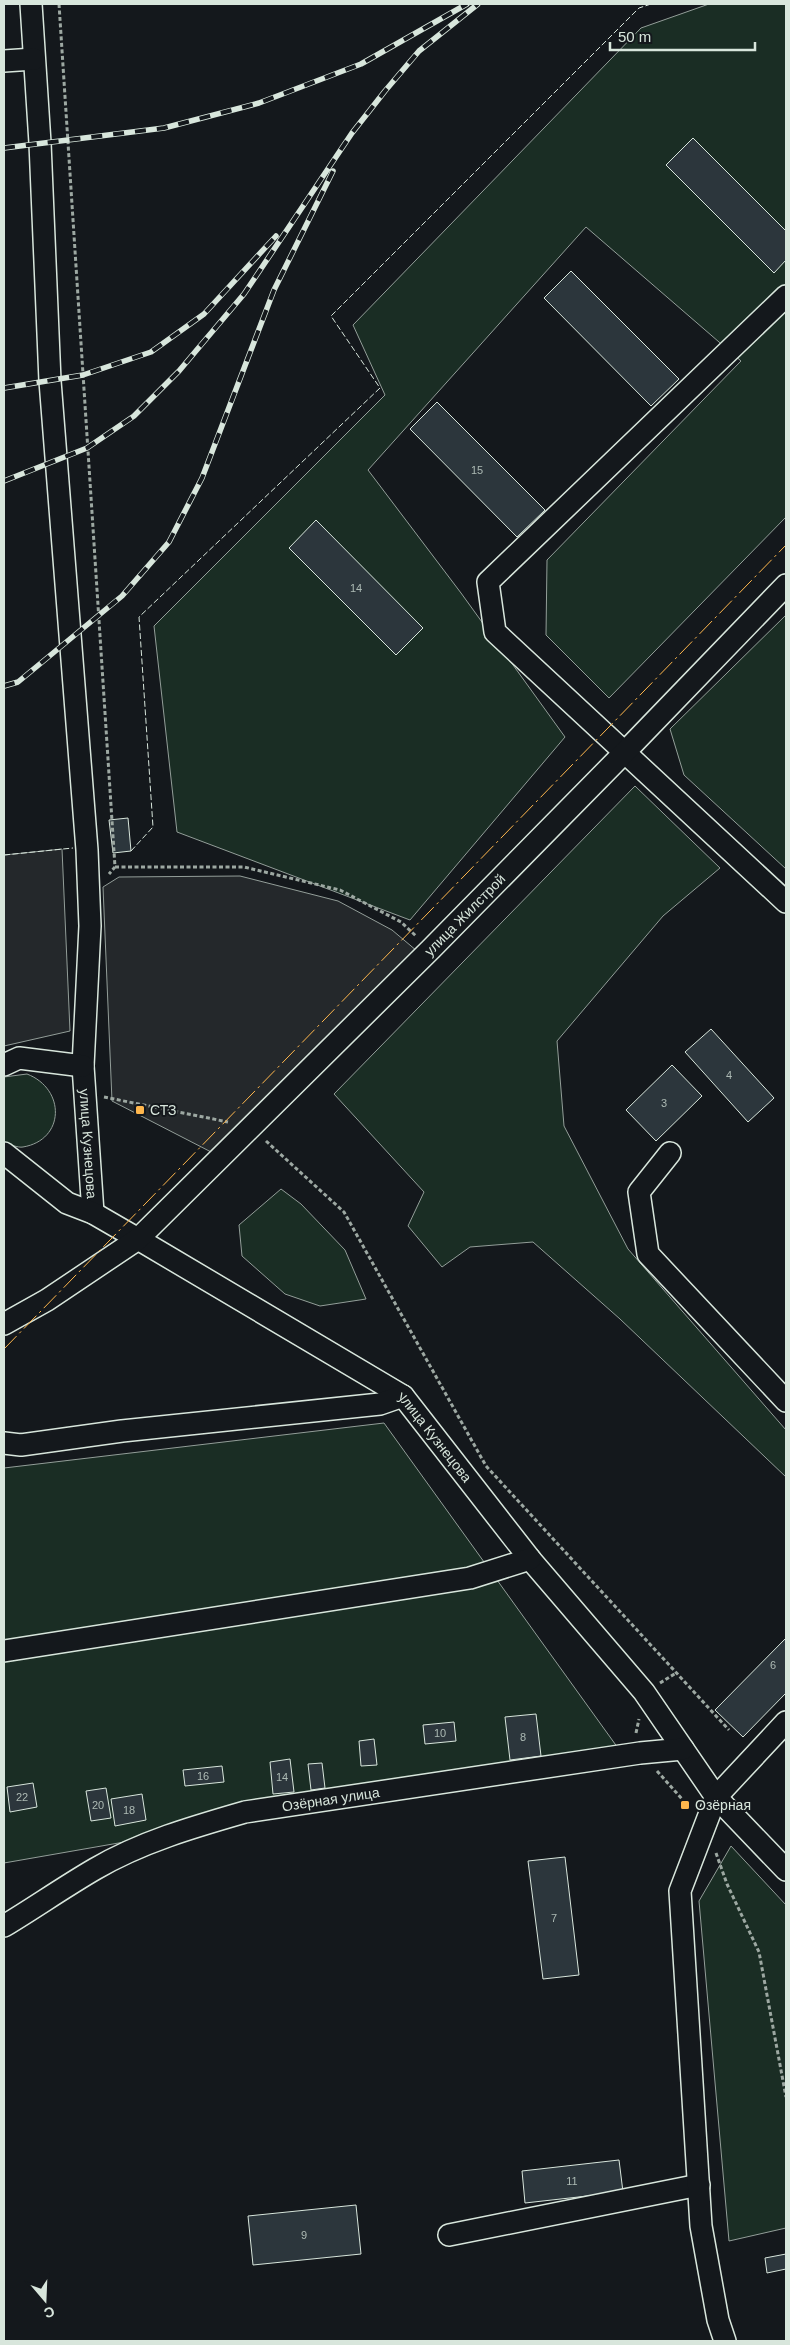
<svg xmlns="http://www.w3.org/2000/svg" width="790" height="2345" viewBox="0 0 790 2345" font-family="Helvetica,sans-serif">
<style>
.green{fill:#1a2d24;stroke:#939e99}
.parking{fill:#24282b;stroke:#939e99}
.building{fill:#2c363c;stroke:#d8e6dc}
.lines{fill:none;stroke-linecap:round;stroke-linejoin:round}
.minor-casing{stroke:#d8e6dc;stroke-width:24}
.path{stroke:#9da8a2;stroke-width:3;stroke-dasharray:4 2.5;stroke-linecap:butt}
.minor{stroke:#14181c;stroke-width:21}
.rail-casing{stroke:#d8e6dc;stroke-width:5.5}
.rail{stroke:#14181c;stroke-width:4;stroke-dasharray:11;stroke-linecap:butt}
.fence{stroke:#d8e6dc;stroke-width:1;stroke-dasharray:6 2.5;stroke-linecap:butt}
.power{stroke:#ffb74d;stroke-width:1;stroke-dasharray:18 4 2.5 4;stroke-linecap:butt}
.poi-dot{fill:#ffb74d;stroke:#14181c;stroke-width:2}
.labels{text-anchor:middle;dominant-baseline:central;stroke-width:4;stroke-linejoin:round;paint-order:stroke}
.number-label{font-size:11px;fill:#adbab4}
.street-label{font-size:14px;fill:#d8e6dc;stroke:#14181c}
.poi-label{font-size:14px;fill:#d8e6dc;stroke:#14181c;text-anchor:start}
</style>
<rect width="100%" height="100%" fill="#14181c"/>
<!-- green -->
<path class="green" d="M 709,4 L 786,4 L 786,517 L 609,698 L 546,635 L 547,560 L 741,361 L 586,227 L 368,470 L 461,593 L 565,737 L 410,920 L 177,832 L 154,626 L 385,395 L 353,325 L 641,28 Z
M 786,615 L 786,869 L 684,775 L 670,729 Z
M 635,786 L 720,868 L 663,916 L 557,1041 L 564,1126 L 628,1249 L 786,1430 L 786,1477 L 620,1319 L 533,1242 L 470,1247 L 442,1267 L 408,1226 L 424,1192 L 334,1094 Z
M 27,1074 C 66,1089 65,1140 23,1147 C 18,1148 9,1144 4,1143 L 4,1077 Z
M 281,1189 L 301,1204 L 345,1250 L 366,1299 L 320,1306 L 285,1294 L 242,1256 L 239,1225 Z
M 384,1423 L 623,1755 L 4,1863 L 4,1468 Z
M 731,1846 L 786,1905 L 786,2228 L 729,2241 L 699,1901 Z"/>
<!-- parking -->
<path class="parking" d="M 62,849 L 70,1031 L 4,1046 L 4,855 Z
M 240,876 L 338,901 L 392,930 L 417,951 L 215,1154 L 112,1101 L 103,887 L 119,877 Z"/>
<!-- building -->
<path class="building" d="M 693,138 L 786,231 L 786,260 L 774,273 L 666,165 Z
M 571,271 L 679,379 L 651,406 L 544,298 Z
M 437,402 L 545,510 L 517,537 L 410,429 Z
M 316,520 L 423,628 L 396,655 L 289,548 Z
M 128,818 L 131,851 L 113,853 L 109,820 Z
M 711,1029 L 774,1098 L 748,1122 L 685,1052 Z
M 672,1065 L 702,1096 L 656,1141 L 626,1110 Z
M 786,1638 L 786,1693 L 743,1737 L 715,1710 Z
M 536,1714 L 541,1756 L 510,1760 L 505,1717 Z
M 454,1722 L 456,1741 L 425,1744 L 423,1725 Z
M 374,1739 L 377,1765 L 361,1766 L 359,1741 Z
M 290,1759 L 294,1792 L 273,1794 L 270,1762 Z
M 322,1763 L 325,1788 L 311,1790 L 308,1764 Z
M 222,1766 L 224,1782 L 185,1786 L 183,1770 Z
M 33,1783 L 37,1807 L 10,1812 L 7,1787 Z
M 106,1788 L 111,1818 L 91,1821 L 86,1791 Z
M 142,1794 L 146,1820 L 115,1826 L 111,1799 Z
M 565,1857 L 579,1975 L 543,1979 L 528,1861 Z
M 619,2160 L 623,2192 L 525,2203 L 522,2171 Z
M 356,2205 L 361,2254 L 253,2265 L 248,2216 Z
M 786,2254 L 786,2269 L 767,2273 L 765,2258 Z"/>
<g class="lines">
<defs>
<g id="minor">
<path id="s1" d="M 31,4 L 40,143 L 50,381 L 87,850 L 90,926 L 83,1066 L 93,1213"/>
<path d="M 4,61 L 34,59"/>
<path d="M 786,296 L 488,582 L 495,632 L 786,902"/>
<path d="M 4,1065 L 19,1058 L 83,1066"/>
<path id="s2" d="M 4,1153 L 67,1203 L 93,1213 L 138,1239 L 403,1396 L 530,1559 L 644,1692 L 716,1797 L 786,1870"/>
<path d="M 670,1153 L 639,1192 L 648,1254 L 786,1401"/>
<path id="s3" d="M 4,1324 L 47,1300 L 138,1239 L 431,949 L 624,753 L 786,585"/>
<path d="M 4,1443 L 21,1445 L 122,1431 L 380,1404 L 403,1396"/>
<path d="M 4,1651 L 470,1578 L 530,1559"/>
<path id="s4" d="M 4,1926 C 34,1908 64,1887 95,1869 C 141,1842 193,1827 245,1812 L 640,1753 L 683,1749"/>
<path d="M 449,2235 L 699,2185"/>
<path d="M 725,2341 L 718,2320 L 701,2226 L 680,1891 L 716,1797 L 786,1722"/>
</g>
</defs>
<!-- minor casing -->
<use href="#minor" class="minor-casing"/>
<!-- path -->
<path class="path" d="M 59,4 L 115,867 L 109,874
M 115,867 L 244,867 L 340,890 L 401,922 L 416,936
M 104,1097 L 228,1122
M 266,1141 L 344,1212 L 486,1466 L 729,1730
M 660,1683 L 676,1673
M 636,1733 L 639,1719
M 657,1771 L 691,1809
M 716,1853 L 727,1884 L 759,1952 L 786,2097"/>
<!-- minor -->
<use href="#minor" class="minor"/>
<defs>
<path id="rail" d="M 4,148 L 164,128 L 259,103 L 361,64 L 467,4
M 4,388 L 83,375 L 151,352 L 204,314 L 276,236
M 4,481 L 87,448 L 134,416 L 179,371 L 244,294 L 352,133 L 385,91 L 419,51 L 478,4
M 4,686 L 18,682 L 122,596 L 169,542 L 202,478 L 274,290 L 333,171"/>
</defs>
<!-- rail casing -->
<use href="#rail" class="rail-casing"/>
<!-- rail -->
<use href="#rail" class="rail"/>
<!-- fence -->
<path class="fence" d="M 131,851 L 153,827 L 139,617 L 380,388 L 331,316 L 639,8 L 651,4
M 4,855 L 73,848"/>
<!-- power -->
<path class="power" d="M 4,1349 L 786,545"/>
</g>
<!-- markers -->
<g class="poi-dot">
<rect x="135" y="1105" width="10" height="10" rx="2.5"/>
<rect x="680" y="1800" width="10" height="10" rx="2.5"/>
</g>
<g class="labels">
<!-- number labels -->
<g class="number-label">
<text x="477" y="470">15</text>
<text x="356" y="588">14</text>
<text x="729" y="1075">4</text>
<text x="664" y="1103">3</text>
<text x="773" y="1665">6</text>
<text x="440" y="1733">10</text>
<text x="523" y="1737">8</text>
<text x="203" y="1776">16</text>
<text x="282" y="1777">14</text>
<text x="22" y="1797">22</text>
<text x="98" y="1805">20</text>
<text x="129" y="1810">18</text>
<text x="554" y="1918">7</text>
<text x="572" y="2181">11</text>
<text x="304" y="2235">9</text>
</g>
<!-- street labels -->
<g class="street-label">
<text stroke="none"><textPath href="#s3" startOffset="619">улица Жилстрой</textPath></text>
<text stroke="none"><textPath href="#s1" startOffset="1142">улица Кузнецова</textPath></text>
<text stroke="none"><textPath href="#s2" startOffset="520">улица Кузнецова</textPath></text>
<text stroke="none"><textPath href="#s4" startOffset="355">Озёрная улица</textPath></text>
</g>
<!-- poi labels -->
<g class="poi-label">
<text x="150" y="1110">СТЗ</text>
<text x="695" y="1805">Озёрная</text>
</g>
</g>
<!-- border -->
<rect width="790" height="2345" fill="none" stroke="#d8e6dc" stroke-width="10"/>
<!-- north arrow -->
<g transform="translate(45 2300) rotate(161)" stroke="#14181c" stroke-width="4" paint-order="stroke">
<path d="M0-4L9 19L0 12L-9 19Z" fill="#d8e6dc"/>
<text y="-8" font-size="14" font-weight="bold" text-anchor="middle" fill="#d8e6dc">С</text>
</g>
<!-- scale -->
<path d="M610 42v8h145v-8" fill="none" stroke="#d8e6dc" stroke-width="2.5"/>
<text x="618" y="42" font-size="15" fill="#d8e6dc" stroke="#14181c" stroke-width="4" paint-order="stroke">50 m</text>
</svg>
